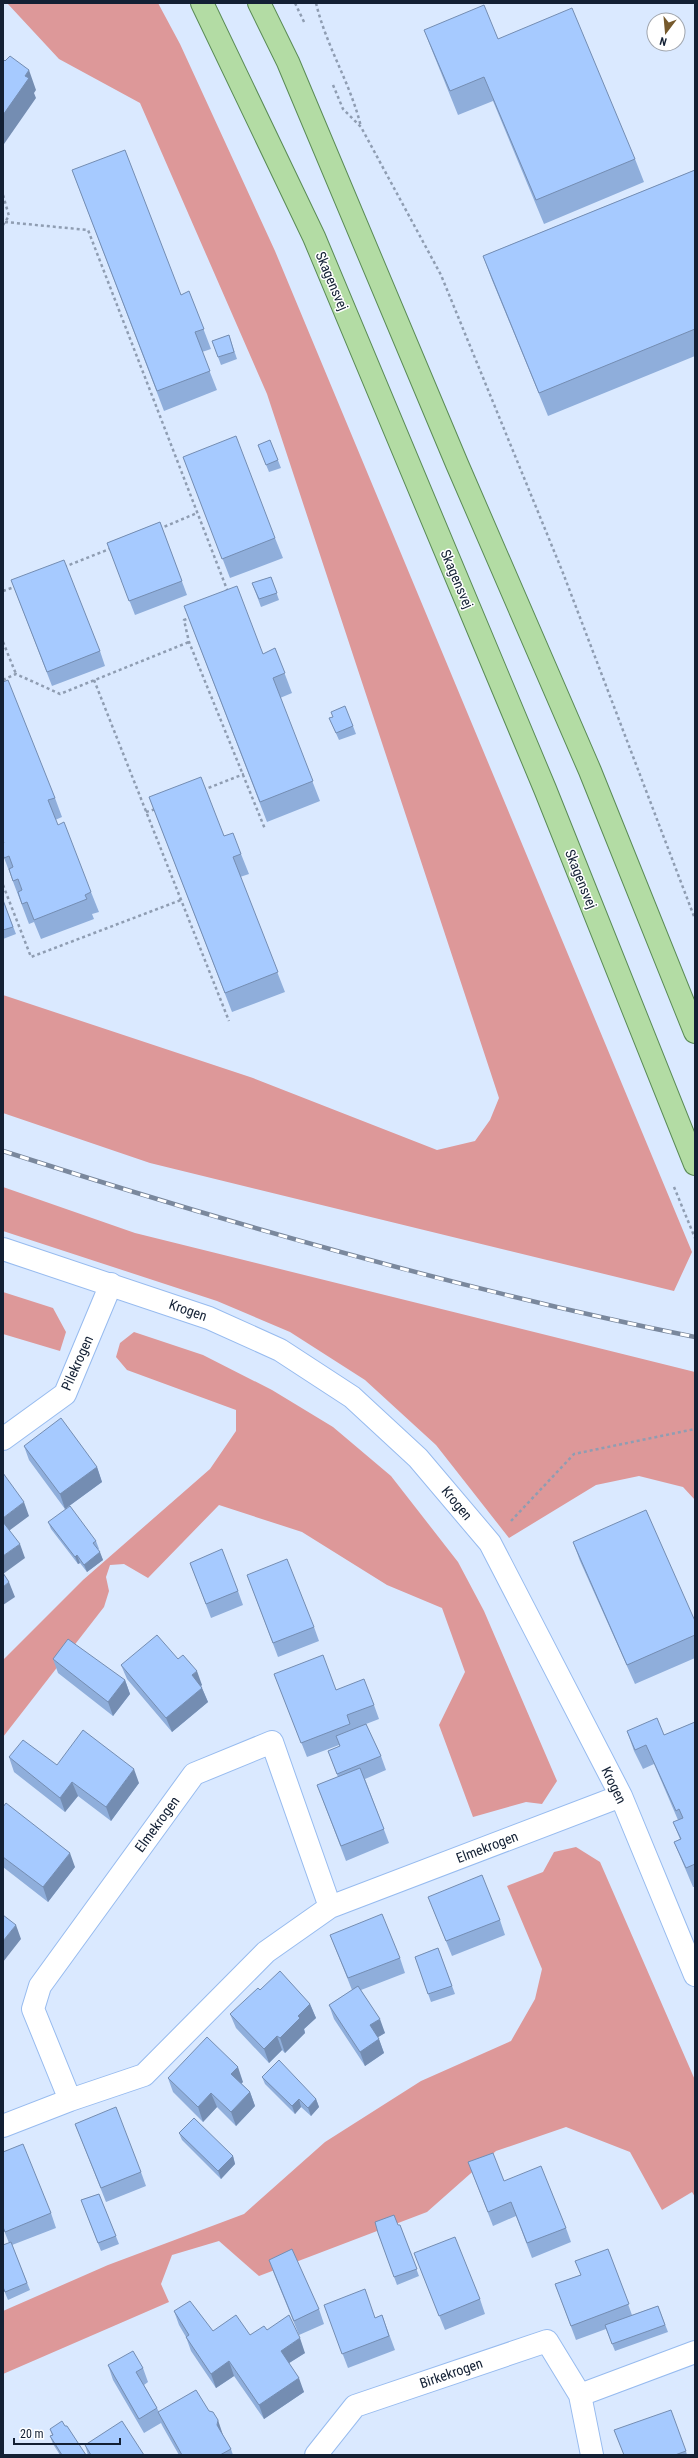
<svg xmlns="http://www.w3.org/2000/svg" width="698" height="2458" viewBox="0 0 698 2458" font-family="'Roboto Condensed',sans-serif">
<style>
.forest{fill:#dd9899}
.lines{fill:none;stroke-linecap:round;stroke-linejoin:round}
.minor-casing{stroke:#97bbef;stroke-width:24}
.major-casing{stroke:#5a8b56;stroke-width:24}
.path{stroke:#8f9db2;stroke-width:2.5;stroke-dasharray:3 3;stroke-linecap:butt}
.minor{stroke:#fff;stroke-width:22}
.major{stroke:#b3dca4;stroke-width:22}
.rail-casing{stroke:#7a889d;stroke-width:4.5}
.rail{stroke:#fff;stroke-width:3;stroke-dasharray:9;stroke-linecap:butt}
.wall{fill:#8faedb}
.shaded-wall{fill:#748db2}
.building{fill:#a6caff;stroke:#748db2}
.labels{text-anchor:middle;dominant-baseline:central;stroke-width:3;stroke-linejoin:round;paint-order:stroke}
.street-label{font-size:14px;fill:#132034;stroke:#fff}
</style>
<rect width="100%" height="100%" fill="#dae9ff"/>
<!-- forest -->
<path class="forest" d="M 7,3 L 158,3 L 180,44 L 275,251 L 692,1252 L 674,1291 L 150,1163 L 3,1113 L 3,995 L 253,1078 L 437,1150 L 475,1141 L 490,1120 L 499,1098 L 267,394 L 140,103 L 59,59 Z
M 3,1187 L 135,1233 L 695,1372 L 695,1500 L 683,1487 L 639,1476 L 596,1485 L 509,1538 L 436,1445 L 365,1380 L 290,1332 L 217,1301 L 3,1231 Z
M 3,1292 L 53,1308 L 66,1332 L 60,1351 L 3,1334 Z
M 134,1332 L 203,1355 L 272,1390 L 333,1427 L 391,1476 L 458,1562 L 484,1611 L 557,1781 L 542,1804 L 526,1802 L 473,1817 L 439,1725 L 465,1672 L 442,1608 L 387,1585 L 302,1532 L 219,1505 L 148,1578 L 124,1564 L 110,1565 L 106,1577 L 109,1591 L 104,1607 L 3,1737 L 3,1660 L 83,1580 L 210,1469 L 236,1431 L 236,1410 L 127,1370 L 116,1357 L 120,1343 Z
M 576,1847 L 600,1862 L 695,2080 L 695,2197 L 692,2192 L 662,2210 L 630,2152 L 566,2127 L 496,2151 L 427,2212 L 259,2276 L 219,2241 L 172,2255 L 161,2284 L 169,2302 L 3,2374 L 3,2311 L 108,2265 L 244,2214 L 325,2142 L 421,2081 L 511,2041 L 535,1999 L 542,1969 L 507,1886 L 543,1872 L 554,1852 Z"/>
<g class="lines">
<defs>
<path id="minor" d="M 3,1249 L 209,1318 L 280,1350 L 352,1397 L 418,1458 L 490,1543 L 621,1796 L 695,1975
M 3,1439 L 65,1394 L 111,1284
M 70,2100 L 33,2009 L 40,1986 L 194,1774 L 272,1742 L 330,1907
M 3,2126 L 70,2100 L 144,2075 L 266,1952 L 330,1907 L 621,1796
M 316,2455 L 355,2406 L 547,2341 L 580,2395
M 592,2455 L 580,2395 L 695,2352"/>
<path id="major" d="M 202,3 L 314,237 L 545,789 L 695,1164
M 259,3 L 288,62 L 457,464 L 590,771 L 695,1032"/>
</defs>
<!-- minor casing -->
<use href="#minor" class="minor-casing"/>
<!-- major casing -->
<use href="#major" class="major-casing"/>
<!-- path -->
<path class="path" d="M 295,3 L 305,24
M 316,3 C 326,46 351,84 361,127
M 333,85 L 343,109 L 361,127 L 441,275 L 563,573 L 695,919
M 3,195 L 9,216 L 3,225
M 5,222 L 88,230 L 228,592
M 159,529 L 197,513
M 64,567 L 112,548
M 3,591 L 17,586
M 192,617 L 184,620 L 189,642 L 265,829
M 3,642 L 16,674
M 3,680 L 16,674 L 60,694 L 189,642
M 94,680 L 229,1021
M 203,790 L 244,774
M 146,812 L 156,809
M 3,885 L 31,957 L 181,900
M 674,1187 L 695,1238
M 511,1521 L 574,1454 L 695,1429"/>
<!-- minor -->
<use href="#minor" class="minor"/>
<!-- major -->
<use href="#major" class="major"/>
<defs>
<path id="rail" d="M 3,1151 C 230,1224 461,1290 695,1337"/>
</defs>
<!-- rail casing -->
<use href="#rail" class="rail-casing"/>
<!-- rail -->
<use href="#rail" class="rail"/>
</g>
<!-- wall -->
<path class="wall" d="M 424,30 L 498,39 L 635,159 L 644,182 L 544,224 L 493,101 L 458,115 L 433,53 Z
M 72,170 L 181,295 L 189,291 L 211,349 L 202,352 L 217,390 L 164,411 Z
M 695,170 L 695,356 L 548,416 L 492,280 L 483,256 Z
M 229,335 L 237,359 L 221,365 L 212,341 Z
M 270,440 L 281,468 L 269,472 L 258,445 Z
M 183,457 L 275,538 L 283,558 L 230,578 Z
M 160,522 L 187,595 L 135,615 L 107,543 Z
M 271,577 L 279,600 L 261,607 L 252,583 Z
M 11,580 L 100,651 L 105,666 L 52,686 Z
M 184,606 L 263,654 L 275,648 L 292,693 L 280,698 L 320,801 L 267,822 Z
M 3,682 L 55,798 L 62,817 L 55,820 L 58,825 L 91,892 L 99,912 L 92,914 L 94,919 L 41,939 L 34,922 L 29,924 L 3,855 Z
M 329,718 L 353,726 L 356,734 L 339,740 Z
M 149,797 L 224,836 L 241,854 L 249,874 L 240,877 L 285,992 L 232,1012 Z
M 3,900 L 16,934 L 3,939 Z
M 24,1446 L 97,1467 L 102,1482 L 65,1509 L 29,1460 Z
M 48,1522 L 96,1541 L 99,1549 L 98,1549 L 103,1560 L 87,1572 L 80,1563 L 78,1564 L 51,1529 Z
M 573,1542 L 695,1621 L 695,1658 L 635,1684 L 580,1561 Z
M 190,1563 L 238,1591 L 243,1605 L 211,1618 Z
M 247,1575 L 314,1627 L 319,1641 L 278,1657 Z
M 53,1659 L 125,1680 L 130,1694 L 113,1716 L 58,1673 Z
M 178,1659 L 202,1685 L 201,1686 L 208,1702 L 172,1732 L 127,1679 L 121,1665 Z
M 274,1674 L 336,1690 L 374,1705 L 379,1719 L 366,1724 L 381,1756 L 386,1770 L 365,1779 L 389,1843 L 346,1861 L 317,1785 L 338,1777 L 328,1751 L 340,1746 L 339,1745 L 307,1757 Z
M 695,1722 L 695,1887 L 693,1887 L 682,1861 L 674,1842 L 680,1839 L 673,1822 L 678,1820 L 654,1764 L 643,1769 L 634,1751 L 627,1731 L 664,1735 Z
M 9,1757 L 57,1765 L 139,1783 L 111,1821 L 78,1796 L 65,1812 L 14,1772 Z
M 3,1807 L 75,1867 L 48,1902 L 3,1867 Z
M 428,1897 L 500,1920 L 505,1935 L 452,1956 Z
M 330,1935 L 400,1958 L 405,1973 L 361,1990 L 385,2033 L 378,2037 L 384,2053 L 365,2066 L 334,2019 L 329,2005 L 352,1990 Z
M 438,1948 L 455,1994 L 431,2002 L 415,1957 Z
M 260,1990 L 310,2004 L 316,2018 L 304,2029 L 305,2033 L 285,2053 L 282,2050 L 269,2063 L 236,2028 L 230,2014 Z
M 262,2077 L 316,2099 L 319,2107 L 311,2116 L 301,2107 L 295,2114 L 265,2084 Z
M 168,2078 L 243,2082 L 241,2083 L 250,2092 L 255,2106 L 236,2126 L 217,2107 L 203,2122 L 173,2092 Z
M 75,2124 L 141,2172 L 146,2186 L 106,2202 Z
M 179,2133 L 233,2156 L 235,2164 L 221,2179 L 182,2140 Z
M 3,2152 L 51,2213 L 56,2228 L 12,2245 L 30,2290 L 8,2300 L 3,2288 L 9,2243 L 3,2228 Z
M 468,2162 L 504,2181 L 566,2228 L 571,2242 L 532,2258 L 516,2216 L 493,2226 Z
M 99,2194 L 119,2244 L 101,2251 L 81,2200 Z
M 400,2225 L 419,2276 L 397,2285 L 378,2233 Z
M 608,2249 L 632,2315 L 658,2306 L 668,2332 L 615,2351 L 606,2329 L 576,2340 L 555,2284 L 580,2275 Z
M 414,2253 L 480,2299 L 485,2314 L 445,2330 Z
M 269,2260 L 319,2309 L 324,2324 L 299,2335 L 274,2274 Z
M 324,2305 L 375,2318 L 382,2315 L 395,2350 L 348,2368 Z
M 174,2311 L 213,2331 L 250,2335 L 267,2330 L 305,2353 L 289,2363 L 304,2392 L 264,2419 L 234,2376 L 216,2388 L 191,2351 L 186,2337 L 179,2325 Z
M 108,2365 L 143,2368 L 148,2382 L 144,2385 L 157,2408 L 159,2412 L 223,2435 L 231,2449 L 233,2455 L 179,2455 L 163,2427 L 161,2423 L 144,2433 L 113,2380 Z
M 50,2429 L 86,2455 L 60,2455 L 53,2444 L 50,2436 L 52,2435 Z
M 85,2445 L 144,2455 L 88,2455 Z
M 686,2451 L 687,2455 L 624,2455 Z"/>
<!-- shaded-wall -->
<path class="shaded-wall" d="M 29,70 L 36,90 L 34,93 L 36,98 L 4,144 L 3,142 L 3,115 L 25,76 Z
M 97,1467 L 102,1482 L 65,1509 L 60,1494 Z
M 24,1502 L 29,1516 L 6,1533 L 3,1524 L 3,1518 Z
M 20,1544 L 25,1558 L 3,1574 L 3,1556 Z
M 100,1552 L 103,1560 L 87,1572 L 84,1565 Z
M 77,1555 L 80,1563 L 78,1564 L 75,1557 Z
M 9,1582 L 15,1597 L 3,1605 L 3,1587 Z
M 197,1671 L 202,1685 L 197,1689 L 192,1675 Z
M 125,1680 L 130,1694 L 113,1716 L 108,1702 Z
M 202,1688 L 208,1702 L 172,1732 L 166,1718 Z
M 134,1769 L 139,1783 L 111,1821 L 106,1807 Z
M 72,1782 L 78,1796 L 65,1812 L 60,1798 Z
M 70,1853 L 75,1867 L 48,1902 L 43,1887 Z
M 16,1925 L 21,1939 L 3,1962 L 3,1941 Z
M 310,2004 L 316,2018 L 304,2029 L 305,2033 L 285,2053 L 280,2038 L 298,2016 Z
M 380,2019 L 385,2033 L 375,2039 L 370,2025 Z
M 277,2036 L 282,2050 L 269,2063 L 264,2049 Z
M 379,2039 L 384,2053 L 365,2066 L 360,2052 Z
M 238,2067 L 243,2082 L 237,2088 L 231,2074 Z
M 250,2092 L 255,2106 L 236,2126 L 231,2112 Z
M 211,2093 L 217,2107 L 203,2122 L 198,2107 Z
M 299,2099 L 301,2107 L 295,2114 L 292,2106 Z
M 316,2099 L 319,2107 L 311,2116 L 308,2108 Z
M 233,2156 L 235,2164 L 221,2179 L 218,2171 Z
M 300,2338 L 305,2353 L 286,2365 L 281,2351 Z
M 229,2361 L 234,2376 L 216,2388 L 211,2374 Z
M 299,2378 L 304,2392 L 264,2419 L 259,2405 Z
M 218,2420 L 223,2435 L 222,2439 L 217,2425 Z"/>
<!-- building -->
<path class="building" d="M 484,5 L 498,39 L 572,8 L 635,159 L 536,200 L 484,77 L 450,91 L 424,30 Z
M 10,56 L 29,70 L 25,76 L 29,78 L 3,115 L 3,59 L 5,61 Z
M 125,150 L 181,295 L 189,291 L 204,329 L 195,332 L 210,371 L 157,391 L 72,170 Z
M 695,170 L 695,329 L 539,393 L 483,256 Z
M 229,335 L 234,352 L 218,357 L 212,341 Z
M 236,436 L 275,538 L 222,559 L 183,457 Z
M 270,440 L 278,460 L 266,465 L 258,445 Z
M 160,522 L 182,581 L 129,601 L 107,543 Z
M 64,560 L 100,651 L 47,672 L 11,580 Z
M 271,577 L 277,593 L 259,599 L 252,583 Z
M 237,586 L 263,654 L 275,648 L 285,673 L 273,678 L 313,781 L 260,802 L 184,606 Z
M 8,680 L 55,798 L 48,800 L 58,825 L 64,822 L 91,892 L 85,895 L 87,899 L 34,920 L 27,902 L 22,904 L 18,892 L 22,890 L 18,879 L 13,881 L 9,869 L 13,867 L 9,856 L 4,858 L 3,854 L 3,844 L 4,843 L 3,841 L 3,682 Z
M 345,706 L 353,726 L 336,733 L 329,718 L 333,717 L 331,712 Z
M 201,777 L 224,836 L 233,833 L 241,854 L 233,857 L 278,972 L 225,993 L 149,797 Z
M 3,900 L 13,927 L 3,930 Z
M 61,1418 L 97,1467 L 60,1494 L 24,1446 Z
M 3,1473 L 24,1502 L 3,1518 Z
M 70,1506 L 96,1541 L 93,1543 L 100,1552 L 84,1565 L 77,1555 L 75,1557 L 48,1522 Z
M 646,1510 L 695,1621 L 695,1635 L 627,1665 L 573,1542 Z
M 3,1522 L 20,1544 L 3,1556 Z
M 222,1549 L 238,1591 L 206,1604 L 190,1563 Z
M 287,1559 L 314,1627 L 273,1643 L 247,1575 Z
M 3,1573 L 9,1582 L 3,1587 Z
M 157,1635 L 178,1659 L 183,1655 L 197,1671 L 192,1675 L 202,1688 L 166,1718 L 121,1665 Z
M 68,1639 L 125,1680 L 108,1702 L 53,1659 Z
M 323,1655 L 336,1690 L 364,1679 L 374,1705 L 347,1715 L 350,1724 L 301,1743 L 274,1674 Z
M 657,1718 L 664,1735 L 695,1722 L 695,1864 L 686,1868 L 674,1842 L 681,1839 L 673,1822 L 683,1818 L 679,1809 L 676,1811 L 646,1745 L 635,1750 L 627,1731 Z
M 366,1724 L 381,1756 L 337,1774 L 328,1751 L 340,1746 L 336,1736 Z
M 83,1730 L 134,1769 L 106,1807 L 72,1782 L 60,1798 L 9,1757 L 23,1740 L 57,1765 Z
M 360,1768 L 384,1829 L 341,1846 L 317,1785 Z
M 6,1803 L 70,1853 L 43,1887 L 3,1857 L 3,1807 Z
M 482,1875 L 500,1920 L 446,1941 L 428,1897 Z
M 382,1914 L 400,1958 L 348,1978 L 330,1935 Z
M 3,1915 L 16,1925 L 3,1941 Z
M 438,1948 L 452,1986 L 428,1994 L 415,1957 Z
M 280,1971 L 310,2004 L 298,2016 L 300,2018 L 280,2038 L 277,2036 L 264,2049 L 230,2014 L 258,1988 L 260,1990 Z
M 358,1986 L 380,2019 L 370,2025 L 379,2039 L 360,2052 L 329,2005 Z
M 207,2037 L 238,2067 L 231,2074 L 250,2092 L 231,2112 L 211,2093 L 198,2107 L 168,2078 Z
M 279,2060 L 316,2099 L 308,2108 L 299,2099 L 292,2106 L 262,2077 Z
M 116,2107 L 141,2172 L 101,2188 L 75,2124 Z
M 194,2118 L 233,2156 L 218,2171 L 179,2133 Z
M 23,2144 L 51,2213 L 5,2232 L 3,2227 L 3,2152 Z
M 493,2153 L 504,2181 L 541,2166 L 566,2228 L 527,2243 L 511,2202 L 488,2212 L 468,2162 Z
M 99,2194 L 116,2236 L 98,2243 L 81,2200 Z
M 394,2215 L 398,2225 L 400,2225 L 417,2269 L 394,2277 L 378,2233 L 375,2222 Z
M 455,2237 L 480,2299 L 439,2316 L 414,2253 Z
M 11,2242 L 27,2283 L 5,2292 L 3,2287 L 3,2245 Z
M 292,2249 L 319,2309 L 294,2321 L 269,2260 Z
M 608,2249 L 629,2304 L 571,2326 L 555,2284 L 581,2275 L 575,2261 Z
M 365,2289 L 375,2318 L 382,2315 L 389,2336 L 342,2354 L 324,2305 Z
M 190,2301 L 213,2331 L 236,2315 L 250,2335 L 264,2326 L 267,2330 L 289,2315 L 300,2338 L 281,2351 L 299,2378 L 259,2405 L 229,2361 L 211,2374 L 186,2337 L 189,2335 L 174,2311 Z
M 658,2306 L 665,2325 L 612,2344 L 605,2325 Z
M 133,2351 L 143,2368 L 136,2372 L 157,2408 L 139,2419 L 108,2365 Z
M 196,2390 L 209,2411 L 213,2412 L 218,2420 L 217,2425 L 231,2449 L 220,2455 L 182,2455 L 158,2412 Z
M 671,2410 L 686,2451 L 675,2455 L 624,2455 L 614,2430 Z
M 62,2421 L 65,2426 L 67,2426 L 86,2455 L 62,2455 L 50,2436 L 53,2435 L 50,2429 Z
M 122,2421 L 144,2455 L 91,2455 L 85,2445 Z"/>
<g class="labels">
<!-- street labels -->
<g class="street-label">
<text transform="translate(332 281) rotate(67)">Skagensvej</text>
<text transform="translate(457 579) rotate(67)">Skagensvej</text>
<text transform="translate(581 879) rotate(68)">Skagensvej</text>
<text transform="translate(188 1310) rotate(19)">Krogen</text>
<text transform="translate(77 1363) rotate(-66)">Pilekrogen</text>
<text transform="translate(457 1503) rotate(50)">Krogen</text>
<text transform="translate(614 1785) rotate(64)">Krogen</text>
<text transform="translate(157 1824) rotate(-54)">Elmekrogen</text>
<text transform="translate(487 1847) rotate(-21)">Elmekrogen</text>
<text transform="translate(451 2373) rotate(-19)">Birkekrogen</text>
</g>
</g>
<!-- border -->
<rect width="698" height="2458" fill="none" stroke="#132034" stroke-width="8"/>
<!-- north arrow -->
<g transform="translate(666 32) rotate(196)"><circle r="19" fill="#ffffff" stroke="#a1a6ae"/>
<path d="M0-3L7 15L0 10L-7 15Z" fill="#765a2d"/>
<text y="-6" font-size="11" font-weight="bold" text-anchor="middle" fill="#132034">N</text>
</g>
<!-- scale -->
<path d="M14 2438v6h106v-6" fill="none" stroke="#132034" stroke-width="2"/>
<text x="20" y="2438" font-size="12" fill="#132034" stroke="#ffffff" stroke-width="3" paint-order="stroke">20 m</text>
</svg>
